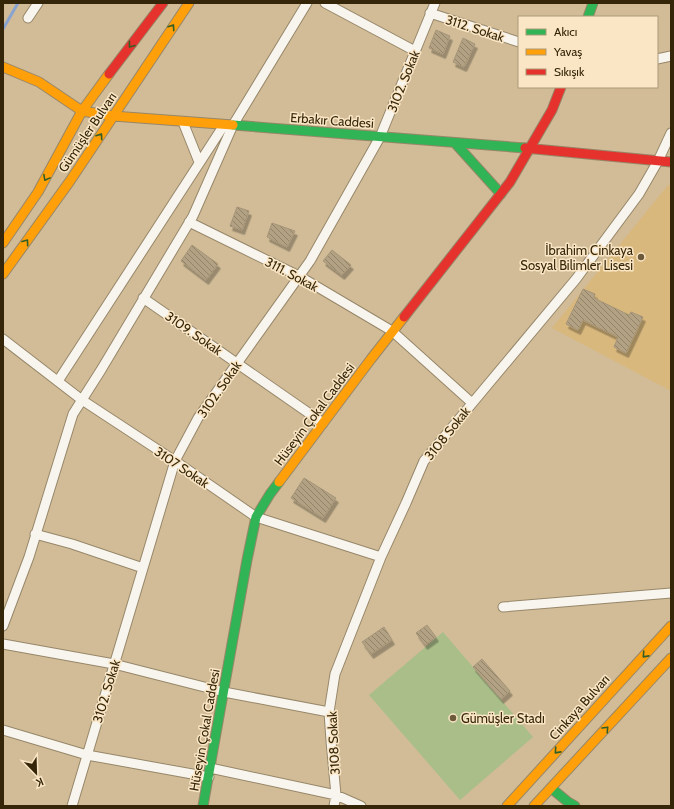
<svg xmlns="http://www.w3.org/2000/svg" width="674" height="809" viewBox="0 0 674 809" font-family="Cabin,sans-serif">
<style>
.built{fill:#d9b87e}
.garden{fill:#aabe8a}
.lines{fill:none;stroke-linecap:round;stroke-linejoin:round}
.stream{stroke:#8aa4d0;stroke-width:3}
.building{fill:url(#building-back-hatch);stroke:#a69578;filter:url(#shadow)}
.street-casing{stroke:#978769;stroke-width:11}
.fast-casing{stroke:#978769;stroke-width:11}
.slow-casing{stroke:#978769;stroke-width:11}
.jam-casing{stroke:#978769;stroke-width:11}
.street{stroke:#f8f5ef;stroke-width:9}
.fast{stroke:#30b455;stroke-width:9}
.slow{stroke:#ff9f0a;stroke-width:9}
.jam{stroke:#e5322d;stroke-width:9}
.oneway{stroke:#335f27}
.poi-dot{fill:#6c5a3b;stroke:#fae6c5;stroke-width:1.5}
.labels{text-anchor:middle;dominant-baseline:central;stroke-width:3;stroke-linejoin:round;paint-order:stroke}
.street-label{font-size:13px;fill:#352609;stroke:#fae6c5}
.poi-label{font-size:13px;fill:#352609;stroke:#fae6c5;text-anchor:end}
</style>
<defs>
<pattern id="building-back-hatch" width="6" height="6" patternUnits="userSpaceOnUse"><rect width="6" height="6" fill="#b2a183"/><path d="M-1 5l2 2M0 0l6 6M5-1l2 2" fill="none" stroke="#928369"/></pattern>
<filter id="shadow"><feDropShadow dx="2.5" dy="4.5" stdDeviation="0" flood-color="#0004"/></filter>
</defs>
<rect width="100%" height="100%" fill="#d1bc97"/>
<!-- built -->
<path class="built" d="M 668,185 L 671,185 L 671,391 L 552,328 Z"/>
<!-- garden -->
<path class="garden" d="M 443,632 L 533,737 L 460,800 L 369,695 Z"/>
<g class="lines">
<!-- stream -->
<path class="stream" d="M 3,29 L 18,3"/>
</g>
<!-- building -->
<path class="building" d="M 436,30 L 450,36 L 443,54 L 429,48 Z
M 463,38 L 475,44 L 464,67 L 453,62 Z
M 237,207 L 249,211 L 242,230 L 230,226 Z
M 272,223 L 295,231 L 287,247 L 267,237 Z
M 192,245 L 218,264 L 206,280 L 181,261 Z
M 332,250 L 351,265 L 342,275 L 323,261 Z
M 583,289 L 595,294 L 594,298 L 629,315 L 631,312 L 643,317 L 626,353 L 614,347 L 618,337 L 583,320 L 578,330 L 566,324 Z
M 304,478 L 336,498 L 323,518 L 291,498 Z
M 427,625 L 436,637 L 425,645 L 416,633 Z
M 384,627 L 392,640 L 371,654 L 362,642 Z
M 482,659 L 510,691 L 501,699 L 473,667 Z"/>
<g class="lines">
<defs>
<path id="street" d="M 325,3 L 415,51
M 430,13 L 519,42
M 28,18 L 38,3
M 657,59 L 671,56
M 183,122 L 199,162
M 189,222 L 299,276 L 392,331 L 472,403
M 143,298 L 323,423
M 3,339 L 82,400 L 175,461 L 256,517 L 381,557
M 58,381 L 224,125
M 35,534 L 72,544 L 143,568
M 503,607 L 671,593
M 3,626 L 29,557 L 73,414 L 101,370 L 193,216 L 233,125 L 307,3
M 3,644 L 114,664 L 224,692 L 329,712
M 3,730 L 87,755 L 209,777
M 210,768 L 336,795 L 361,806
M 72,806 L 175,461 L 198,418 L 310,261 L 380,137 L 435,3
M 334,806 L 336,795 L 331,741 L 329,712 L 335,674 L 381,557 L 406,503 L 424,461 L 576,279 L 639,194 L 658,161 L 671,133"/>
<path id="fast" d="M 588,17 L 593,3
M 233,125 L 525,148
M 455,143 L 501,194
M 551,788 L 568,802 L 575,806
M 203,806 L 247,560 L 256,517 L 270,494 L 279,482"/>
<path id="slow" d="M 3,67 L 39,82 L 82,111 L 113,116 L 233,125
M 3,243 L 38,192 L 82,111 L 109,74
M 3,274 L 70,181 L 189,3
M 279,482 L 371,359 L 404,317
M 507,806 L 671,626
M 534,806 L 671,658"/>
<path id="jam" d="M 109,74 L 163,3
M 525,148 L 671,162
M 404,317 L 510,182 L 552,110 L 561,87"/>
</defs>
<!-- street casing -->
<use href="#street" class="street-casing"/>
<!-- fast casing -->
<use href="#fast" class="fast-casing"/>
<!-- slow casing -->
<use href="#slow" class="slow-casing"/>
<!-- jam casing -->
<use href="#jam" class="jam-casing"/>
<!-- street -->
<use href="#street" class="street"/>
<!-- fast -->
<use href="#fast" class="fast"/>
<!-- slow -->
<use href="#slow" class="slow"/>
<!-- jam -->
<use href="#jam" class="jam"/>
</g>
<!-- one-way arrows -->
<defs><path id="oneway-chevron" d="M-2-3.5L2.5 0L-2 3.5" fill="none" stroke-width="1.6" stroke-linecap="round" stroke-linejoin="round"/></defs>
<g class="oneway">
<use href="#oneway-chevron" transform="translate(172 27) rotate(-56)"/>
<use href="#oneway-chevron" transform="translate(131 45) rotate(128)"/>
<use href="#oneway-chevron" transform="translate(100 136) rotate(-56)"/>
<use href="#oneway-chevron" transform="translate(46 178) rotate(118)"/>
<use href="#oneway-chevron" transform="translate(26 242) rotate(-54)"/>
<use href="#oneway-chevron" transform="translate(645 655) rotate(132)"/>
<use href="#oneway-chevron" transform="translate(606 729) rotate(-47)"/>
<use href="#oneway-chevron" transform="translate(557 751) rotate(132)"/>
</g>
<!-- markers -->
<g class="poi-dot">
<circle cx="641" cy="257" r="4"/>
<circle cx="453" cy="718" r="4"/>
</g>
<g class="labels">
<!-- street labels -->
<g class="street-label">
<text transform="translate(475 28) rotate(18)">3112. Sokak</text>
<text transform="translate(403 81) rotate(-68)">3102. Sokak</text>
<text transform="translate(332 120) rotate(4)">Erbakır Caddesi</text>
<text transform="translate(87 132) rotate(-56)">Gümüşler Bulvarı</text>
<text transform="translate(292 274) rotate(28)">3111. Sokak</text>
<text transform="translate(194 333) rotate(35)">3109. Sokak</text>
<text transform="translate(219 389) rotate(-55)">3102. Sokak</text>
<text transform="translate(314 414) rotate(-53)">Hüseyin Çokal Caddesi</text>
<text transform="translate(447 433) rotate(-51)">3108 Sokak</text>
<text transform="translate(182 467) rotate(34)">3107 Sokak</text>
<text transform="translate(106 691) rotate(-73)">3102. Sokak</text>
<text transform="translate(579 707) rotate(-48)">Cinkaya Bulvarı</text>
<text transform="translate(204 730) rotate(-80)">Hüseyin Çokal Caddesi</text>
<text transform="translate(333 743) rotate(-93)">3108 Sokak</text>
</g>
<!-- poi labels -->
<g class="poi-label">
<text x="633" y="250">İbrahim Cinkaya<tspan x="633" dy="15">Sosyal Bilimler Lisesi</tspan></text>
<text x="461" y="718" text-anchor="start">Gümüşler Stadı</text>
</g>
</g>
<!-- border -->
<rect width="674" height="809" fill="none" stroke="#352609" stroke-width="8"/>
<!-- legend -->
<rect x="518" y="16" width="140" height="72" fill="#fae6c5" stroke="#ab997a"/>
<rect x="526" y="29" width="20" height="6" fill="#30b455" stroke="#ab997a"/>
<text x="554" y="36" font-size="12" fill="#352609">Akıcı</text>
<rect x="526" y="49" width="20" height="6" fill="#ff9f0a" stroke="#ab997a"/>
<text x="554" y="56" font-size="12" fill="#352609">Yavaş</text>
<rect x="526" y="69" width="20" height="6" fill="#e5322d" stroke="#ab997a"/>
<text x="554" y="76" font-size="12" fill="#352609">Sıkışık</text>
<!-- north arrow -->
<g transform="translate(36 773) rotate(157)" stroke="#fae6c5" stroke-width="3" paint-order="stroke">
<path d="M0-3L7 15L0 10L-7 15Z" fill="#352609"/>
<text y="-6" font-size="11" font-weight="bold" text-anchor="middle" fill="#352609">K</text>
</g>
</svg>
